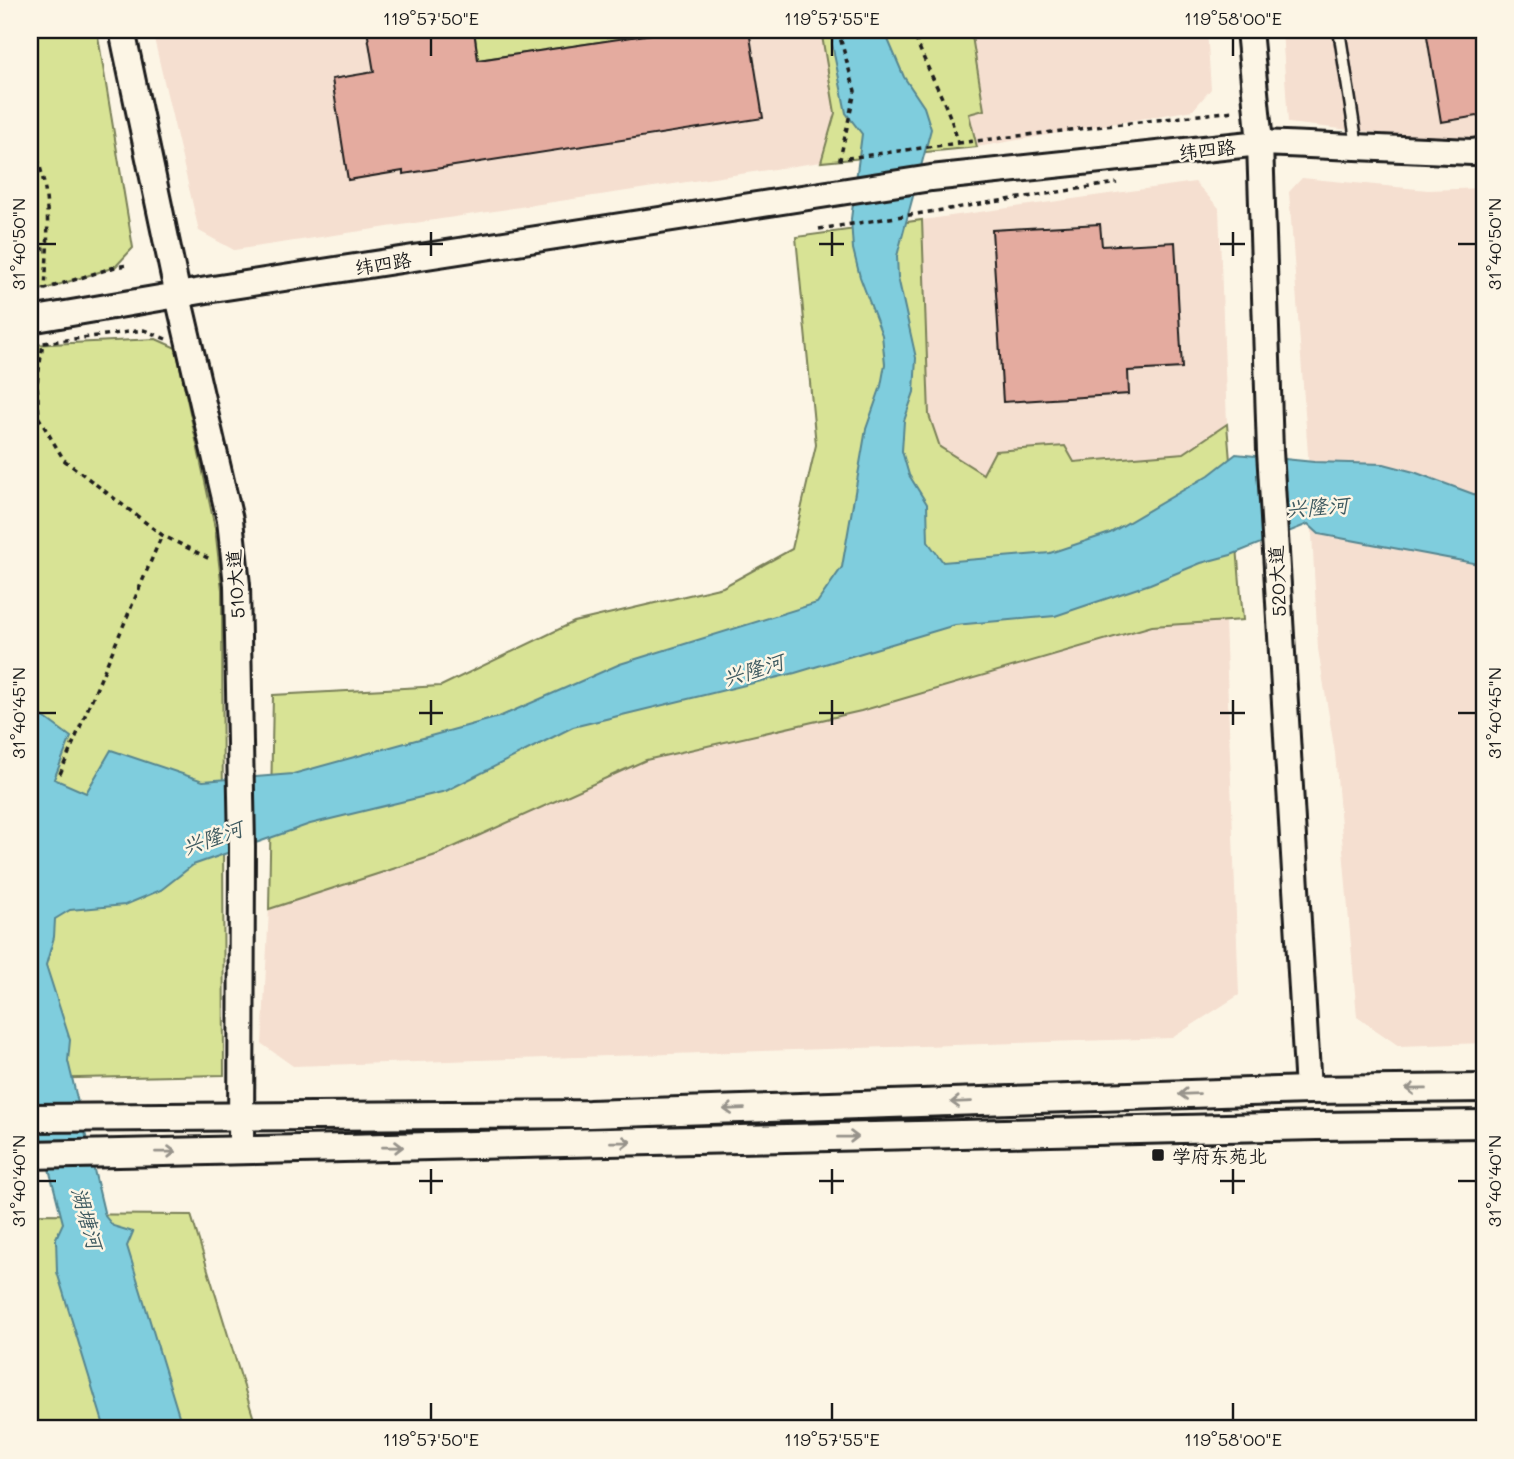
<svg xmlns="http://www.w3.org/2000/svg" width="1514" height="1459" viewBox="0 0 1514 1459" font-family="Mali,'LXGW WenKai TC',sans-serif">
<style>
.built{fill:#f5dfd0}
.green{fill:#d8e395;stroke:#7a8058;stroke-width:2}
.water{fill:#7fcddd;stroke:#578690;stroke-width:2}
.building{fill:#e4ab9f;stroke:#1c1c1c;stroke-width:2}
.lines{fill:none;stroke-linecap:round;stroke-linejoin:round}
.service-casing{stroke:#1c1c1c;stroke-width:15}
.tertiary-casing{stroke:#1c1c1c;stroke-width:30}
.secondary-casing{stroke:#1c1c1c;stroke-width:32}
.path{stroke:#1c1c1c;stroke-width:3.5;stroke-dasharray:5 5;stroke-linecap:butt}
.service{stroke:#fcf5e5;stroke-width:10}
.tertiary{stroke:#fcf5e5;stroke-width:24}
.secondary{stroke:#fcf5e5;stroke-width:26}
.oneway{stroke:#97938b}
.ticks{fill:none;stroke:#1c1c1c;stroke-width:2.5}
.poi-dot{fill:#1c1c1c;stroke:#fcf5e5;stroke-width:2.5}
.labels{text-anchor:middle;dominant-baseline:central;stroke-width:5;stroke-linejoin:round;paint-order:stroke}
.street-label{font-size:19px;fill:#1c1c1c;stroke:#fcf5e5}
.poi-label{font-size:19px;fill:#1c1c1c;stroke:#fcf5e5;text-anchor:start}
.water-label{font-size:21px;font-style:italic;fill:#3f5a60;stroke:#fcf5e5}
.neatline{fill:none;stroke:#1c1c1c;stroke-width:2.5}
.ticks-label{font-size:18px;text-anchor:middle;fill:#1c1c1c}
</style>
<rect width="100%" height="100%" fill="#fcf5e5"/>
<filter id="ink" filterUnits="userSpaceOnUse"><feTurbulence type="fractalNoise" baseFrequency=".0143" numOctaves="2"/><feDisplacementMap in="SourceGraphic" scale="14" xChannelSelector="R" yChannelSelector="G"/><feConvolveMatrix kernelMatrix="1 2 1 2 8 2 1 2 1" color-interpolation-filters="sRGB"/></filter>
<g filter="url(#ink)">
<!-- built -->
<path class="built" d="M 152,30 L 821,30 L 835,113 L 821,162 L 234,250 L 199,231 Z
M 971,30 L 1207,30 L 1211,89 L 1193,110 L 977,147 L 969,114 L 984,110 Z
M 1282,30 L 1484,30 L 1484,137 L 1413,137 L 1288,123 Z
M 1302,178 L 1428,190 L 1484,188 L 1484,1043 L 1399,1046 L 1357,1017 L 1335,753 L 1318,649 L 1308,454 L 1289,192 Z
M 1195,182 L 1219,208 L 1227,424 L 1184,453 L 1074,462 L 983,475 L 940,447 L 929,415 L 922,220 Z
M 1225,621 L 1239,995 L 1172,1038 L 293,1066 L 262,1044 L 269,909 L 436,855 L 646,760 L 861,711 L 1152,626 Z"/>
<!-- green -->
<path class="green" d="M 30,30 L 97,30 L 133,248 L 115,267 L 45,289 L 30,291 Z
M 474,30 L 653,30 L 653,34 L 478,60 Z
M 821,30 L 971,30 L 984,110 L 969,114 L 977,147 L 821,162 L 835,113 Z
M 922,220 L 929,415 L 940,447 L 983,474 L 995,451 L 1065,446 L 1074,462 L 1184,453 L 1227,424 L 1243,620 L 1152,626 L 861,711 L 646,760 L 436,855 L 269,909 L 273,695 L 441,686 L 574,622 L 723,587 L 792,549 L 816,445 L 796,237 Z
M 156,339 L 176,348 L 215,528 L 222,590 L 224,1075 L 30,1079 L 30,345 Z
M 30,1214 L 191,1215 L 257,1429 L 40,1429 L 30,1395 Z"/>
<!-- water -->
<path class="water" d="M 833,30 L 884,30 L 904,77 L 924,107 L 931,129 L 897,256 L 898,277 L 916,358 L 914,392 L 904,421 L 902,451 L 909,475 L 927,504 L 928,542 L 943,562 L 1050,553 L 1110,533 L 1209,475 L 1236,454 L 1314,462 L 1384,464 L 1414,472 L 1484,498 L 1484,565 L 1319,534 L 1308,524 L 1231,555 L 1201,563 L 1150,584 L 1055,616 L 955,625 L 795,673 L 573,727 L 446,791 L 310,824 L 193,865 L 161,890 L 125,905 L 70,910 L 55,919 L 54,937 L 46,965 L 70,1040 L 68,1061 L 105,1216 L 113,1226 L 133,1232 L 127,1246 L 183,1429 L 105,1429 L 57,1272 L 56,1238 L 63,1223 L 30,1095 L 30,707 L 71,737 L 54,779 L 86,793 L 111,750 L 203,781 L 293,774 L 499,717 L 620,664 L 817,603 L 842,567 L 866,429 L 881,386 L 885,364 L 882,335 L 860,277 L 853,249 L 851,219 L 862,134 L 846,113 L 832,44 Z"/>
<!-- building -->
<path class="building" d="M 367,30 L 474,30 L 478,60 L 653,34 L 653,30 L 749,30 L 763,118 L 403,174 L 403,171 L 348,180 L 332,79 L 374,72 Z
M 1426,30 L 1484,30 L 1484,115 L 1441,122 Z
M 1100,224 L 1102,246 L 1175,242 L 1182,368 L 1128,371 L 1129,394 L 1003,402 L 992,230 Z"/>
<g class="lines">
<defs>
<path id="service" d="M 1339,30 L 1357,146"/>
<path id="tertiary" d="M 122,30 L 178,296 L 230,520 L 237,585 L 242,847 L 241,1151
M 1249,30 L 1260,143 L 1270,451 L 1308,1090
M 30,320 L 213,289 L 931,178 L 1260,143 L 1472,152 L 1484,150"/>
<path id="secondary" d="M 30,1118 L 589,1114 L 1308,1090 L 1484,1088
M 30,1155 L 1317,1126 L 1484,1124"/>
</defs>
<!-- service casing -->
<use href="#service" class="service-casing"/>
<!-- tertiary casing -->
<use href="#tertiary" class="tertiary-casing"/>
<!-- secondary casing -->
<use href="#secondary" class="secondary-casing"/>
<!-- path -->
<path class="path" d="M 838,30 L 855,91 L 840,159 L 958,143 C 949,103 925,69 913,30
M 30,140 C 53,189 48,236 45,289 L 115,267 L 129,265
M 958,143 L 1234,111
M 819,229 L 1117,183
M 30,251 L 47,248
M 166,339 L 144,330 L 43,343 L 37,383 L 39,418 L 64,460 L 162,535 L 212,560
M 60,774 L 162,535"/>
<!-- service -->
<use href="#service" class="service"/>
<!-- tertiary -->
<use href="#tertiary" class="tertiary"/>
<!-- secondary -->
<use href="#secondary" class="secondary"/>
</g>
<!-- one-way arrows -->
<defs><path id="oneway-shaft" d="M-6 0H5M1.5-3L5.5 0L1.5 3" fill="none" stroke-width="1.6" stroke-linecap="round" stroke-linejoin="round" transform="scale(1.75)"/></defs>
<g class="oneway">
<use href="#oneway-shaft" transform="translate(1416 1089) rotate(179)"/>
<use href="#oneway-shaft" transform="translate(1189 1094) rotate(178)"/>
<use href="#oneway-shaft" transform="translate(961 1102) rotate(178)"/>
<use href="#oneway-shaft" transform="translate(734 1109) rotate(178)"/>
<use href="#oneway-shaft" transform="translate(848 1137) rotate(-1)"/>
<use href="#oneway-shaft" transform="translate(621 1142) rotate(-1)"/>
<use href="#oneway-shaft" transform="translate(393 1147) rotate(-1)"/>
<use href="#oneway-shaft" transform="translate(166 1152) rotate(-1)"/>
</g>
</g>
<!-- ticks -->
<path class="ticks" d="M 431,38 L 431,56M 832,38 L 832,56M 1233,38 L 1233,56M 431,232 L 431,256M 832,232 L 832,256M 1233,232 L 1233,256M 38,244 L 56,244M 419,244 L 443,244M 819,244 L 844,244M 1220,244 L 1245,244M 1458,244 L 1476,244M 431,700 L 431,725M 832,700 L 832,725M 1233,700 L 1233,725M 38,713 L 56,713M 419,713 L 443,713M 819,713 L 844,713M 1220,713 L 1245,713M 1458,713 L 1476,713M 431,1169 L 431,1194M 832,1169 L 832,1194M 1233,1169 L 1233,1194M 38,1181 L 56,1181M 419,1181 L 443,1181M 819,1181 L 844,1181M 1220,1181 L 1245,1181M 1458,1181 L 1476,1181M 431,1403 L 431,1420M 832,1403 L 832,1420M 1233,1403 L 1233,1420"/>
<!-- markers -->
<rect class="poi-dot" x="1151" y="1148" width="14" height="14" rx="3.5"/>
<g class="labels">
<!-- street labels -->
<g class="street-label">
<text transform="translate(1207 149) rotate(-6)">纬四路</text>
<text transform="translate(383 263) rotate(-9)">纬四路</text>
<text transform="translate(1277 581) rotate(-93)">520大道</text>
<text transform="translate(235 584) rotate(-94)">510大道</text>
</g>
<!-- poi labels -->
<g class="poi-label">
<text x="1172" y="1155">学府东苑北</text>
</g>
<!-- water labels -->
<g class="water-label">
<text transform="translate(1317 506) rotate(-4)">兴隆河</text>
<text transform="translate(753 669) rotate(-17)">兴隆河</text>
<text transform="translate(212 837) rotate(-19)">兴隆河</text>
<text transform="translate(88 1218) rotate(74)">湖塘河</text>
</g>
</g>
<!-- margin -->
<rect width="1514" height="1459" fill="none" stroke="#fcf5e5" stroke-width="77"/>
<rect x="38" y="38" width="1438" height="1382" class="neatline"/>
<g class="ticks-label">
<text x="431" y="25">119°57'50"E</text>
<text x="832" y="25">119°57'55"E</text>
<text x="1233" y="25">119°58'00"E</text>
<text transform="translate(19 244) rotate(-90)" y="6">31°40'50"N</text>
<text transform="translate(1495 244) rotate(-90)" y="6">31°40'50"N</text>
<text transform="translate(19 713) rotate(-90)" y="6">31°40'45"N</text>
<text transform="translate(1495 713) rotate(-90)" y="6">31°40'45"N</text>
<text transform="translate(19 1181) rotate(-90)" y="6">31°40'40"N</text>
<text transform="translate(1495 1181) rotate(-90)" y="6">31°40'40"N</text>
<text x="431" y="1446">119°57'50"E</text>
<text x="832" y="1446">119°57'55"E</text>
<text x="1233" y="1446">119°58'00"E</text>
</g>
</svg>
